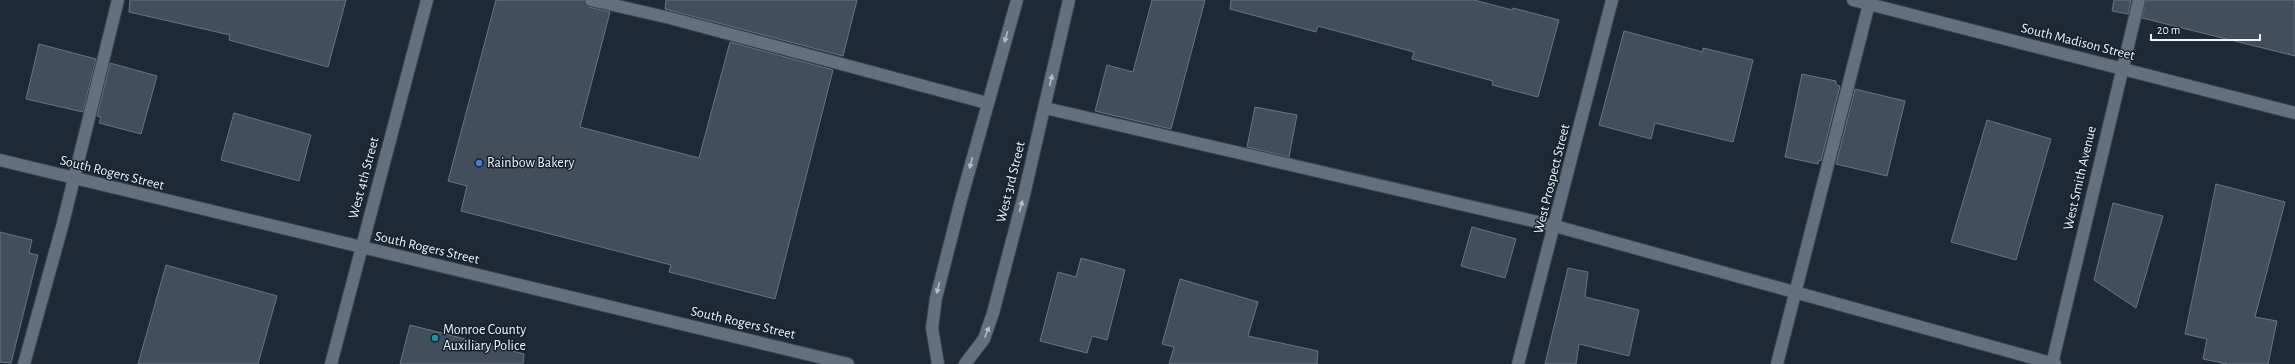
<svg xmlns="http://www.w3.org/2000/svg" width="2295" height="364" viewBox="0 0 2295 364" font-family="'Alegreya Sans',sans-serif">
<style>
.building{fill:#424e5c;stroke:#687585}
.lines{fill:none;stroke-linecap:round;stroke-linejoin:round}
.service-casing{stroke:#3a444f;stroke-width:14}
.minor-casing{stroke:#3a444f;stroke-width:14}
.tertiary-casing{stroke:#3a444f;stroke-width:14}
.service{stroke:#63707f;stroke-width:12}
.minor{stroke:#63707f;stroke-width:12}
.tertiary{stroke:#63707f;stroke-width:12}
.oneway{fill:#b6bfcb}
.shop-dot{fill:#3f7fe0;stroke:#15202c;stroke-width:1.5}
.culture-dot{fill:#0f9aa8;stroke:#15202c;stroke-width:1.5}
.labels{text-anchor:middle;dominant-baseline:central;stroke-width:3;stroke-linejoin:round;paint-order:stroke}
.street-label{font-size:14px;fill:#edf4fd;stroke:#15202c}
.poi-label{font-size:14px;fill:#edf4fd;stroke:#15202c;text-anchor:start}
</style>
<rect width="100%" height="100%" fill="#1e2937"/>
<!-- building -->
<path class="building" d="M 130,0 L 346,0 L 328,67 L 229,40 L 230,35 L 129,12 Z
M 496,0 L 584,0 L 589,7 L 610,12 L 580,127 L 699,158 L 730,42 L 833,70 L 775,299 L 669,272 L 671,265 L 461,211 L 467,186 L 448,181 Z
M 666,0 L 857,0 L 843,56 L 665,9 Z
M 1152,0 L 1205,0 L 1171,129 L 1095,111 L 1107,65 L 1133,72 Z
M 1231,0 L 1474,0 L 1512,10 L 1513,8 L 1559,20 L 1538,97 L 1492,85 L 1493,81 L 1412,59 L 1414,52 L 1318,26 L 1316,32 L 1230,9 Z
M 2114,0 L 2131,0 L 2128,14 L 2112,11 Z
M 2146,0 L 2295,0 L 2295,56 L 2142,18 Z
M 1624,31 L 1703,52 L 1703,48 L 1753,60 L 1733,142 L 1655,123 L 1651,139 L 1599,125 Z
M 39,44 L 96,59 L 83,112 L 26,99 Z
M 110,63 L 157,76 L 141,134 L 99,123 L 101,117 L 97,116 Z
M 1802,74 L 1836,81 L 1836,85 L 1840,86 L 1821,161 L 1819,160 L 1818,164 L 1785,157 Z
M 1855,89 L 1905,101 L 1887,176 L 1836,164 Z
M 1255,107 L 1297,115 L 1289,157 L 1247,147 Z
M 234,113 L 311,135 L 299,181 L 221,160 Z
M 1987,120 L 2051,139 L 2016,260 L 1951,242 Z
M 2216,184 L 2285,202 L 2255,317 L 2277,321 L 2268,364 L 2228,364 L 2203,359 L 2207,339 L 2185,334 Z
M 2113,203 L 2163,216 L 2136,308 L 2094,280 Z
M 1472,227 L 1516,239 L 1505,278 L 1461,266 Z
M 0,232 L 32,240 L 29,253 L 38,255 L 11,363 L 0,362 Z
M 1081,258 L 1125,270 L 1107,340 L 1092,336 L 1087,353 L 1040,341 L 1058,272 L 1076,277 Z
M 166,265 L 277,296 L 258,364 L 138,364 Z
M 1568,268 L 1588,272 L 1585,297 L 1639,310 L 1629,356 L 1579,344 L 1576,364 L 1545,364 Z
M 1180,279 L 1258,302 L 1248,336 L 1318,351 L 1317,364 L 1169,364 L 1174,347 L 1162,344 Z
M 410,325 L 524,354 L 523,364 L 400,364 Z"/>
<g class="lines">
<defs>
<path id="service" d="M 591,0 L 670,18 L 987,103
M 1045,108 L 1555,226 L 2055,364
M 24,364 L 63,223 L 118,0
M 1777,364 L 1869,4"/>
<path id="minor" d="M 1853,0 L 2295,113
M 331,364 L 427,0
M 1518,364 L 1612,0
M 2052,364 L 2139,0"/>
<path id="tertiary" d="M 0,160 L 848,364
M 938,364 L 932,328 L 936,298 L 961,200 L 1017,0
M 965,364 L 984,339 L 993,313 L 1024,195 L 1069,0"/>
</defs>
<!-- service casing -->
<use href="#service" class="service-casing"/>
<!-- minor casing -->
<use href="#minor" class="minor-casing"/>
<!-- tertiary casing -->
<use href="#tertiary" class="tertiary-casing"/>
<!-- service -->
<use href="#service" class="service"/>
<!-- minor -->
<use href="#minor" class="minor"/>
<!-- tertiary -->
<use href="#tertiary" class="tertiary"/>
</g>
<!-- one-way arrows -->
<defs><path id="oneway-solid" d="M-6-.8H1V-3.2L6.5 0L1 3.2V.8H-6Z"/></defs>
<g class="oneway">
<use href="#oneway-solid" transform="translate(1006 37) rotate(106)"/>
<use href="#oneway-solid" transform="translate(1051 80) rotate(-77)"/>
<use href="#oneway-solid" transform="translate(971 163) rotate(105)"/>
<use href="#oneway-solid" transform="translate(1021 206) rotate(-75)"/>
<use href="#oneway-solid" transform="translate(938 288) rotate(104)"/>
<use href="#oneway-solid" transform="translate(987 332) rotate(-68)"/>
</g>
<!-- markers -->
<circle class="shop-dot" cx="479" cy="163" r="4"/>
<circle class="culture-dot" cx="435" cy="338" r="4"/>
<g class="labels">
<!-- street labels -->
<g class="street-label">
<text transform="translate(2078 42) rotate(14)">South Madison Street</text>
<text transform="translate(112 173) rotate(14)">South Rogers Street</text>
<text transform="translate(364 178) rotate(-75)">West 4th Street</text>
<text transform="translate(2080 178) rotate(-77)">West Smith Avenue</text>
<text transform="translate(1552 179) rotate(-76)">West Prospect Street</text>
<text transform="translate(1011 182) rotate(-76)">West 3rd Street</text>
<text transform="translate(427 248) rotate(13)">South Rogers Street</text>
<text transform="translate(743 323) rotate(13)">South Rogers Street</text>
</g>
<!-- poi labels -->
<g class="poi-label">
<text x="487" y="163">Rainbow Bakery</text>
<text x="443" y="330">Monroe County<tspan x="443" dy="16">Auxiliary Police</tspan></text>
</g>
</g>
<!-- scale -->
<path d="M2151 34v6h109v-6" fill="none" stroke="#edf4fd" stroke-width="2"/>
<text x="2157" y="34" font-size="12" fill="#edf4fd" stroke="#15202c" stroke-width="3" paint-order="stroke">20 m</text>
</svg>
